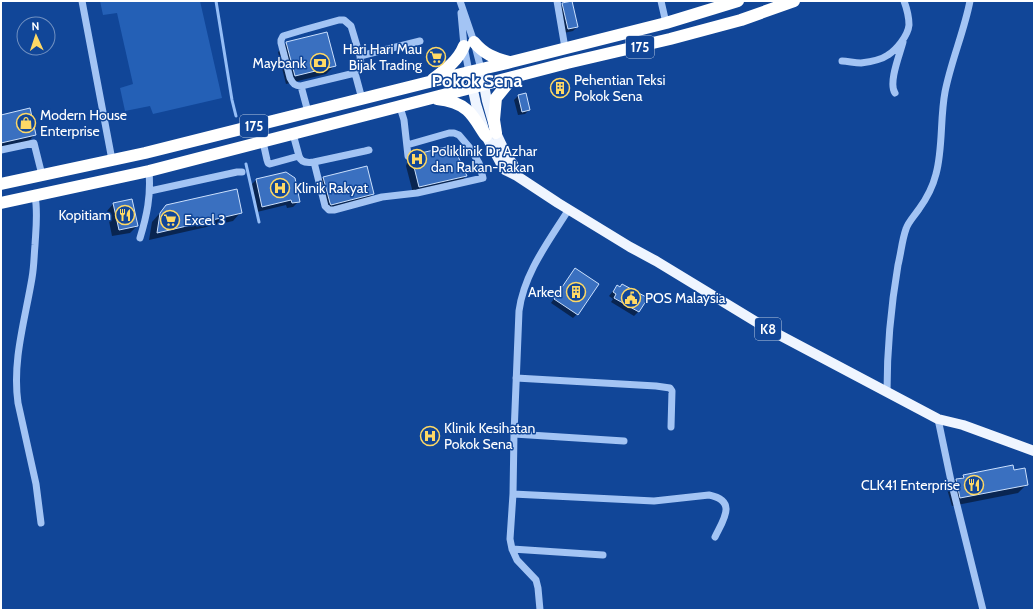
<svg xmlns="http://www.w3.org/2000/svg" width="1035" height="611" viewBox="0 0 1035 611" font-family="Cabin,sans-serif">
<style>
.green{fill:#2460b6}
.shadow{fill:#0007}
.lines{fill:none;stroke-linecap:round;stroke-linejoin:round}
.stream{stroke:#95bef7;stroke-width:3}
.building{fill:#3a70c0;stroke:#cbe0fd}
.minor{stroke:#a3c4f4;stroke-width:7}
.major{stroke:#eff5ff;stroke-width:10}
.highway{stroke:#fff;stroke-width:12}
.labels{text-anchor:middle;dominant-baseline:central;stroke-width:3;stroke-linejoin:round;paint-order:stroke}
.shield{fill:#114698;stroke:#b8c8e0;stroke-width:1}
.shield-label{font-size:13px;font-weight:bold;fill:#fff}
.poi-label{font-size:14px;fill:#fff;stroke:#114698;text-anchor:start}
.district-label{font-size:18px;font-weight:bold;fill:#fff;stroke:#114698}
</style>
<rect width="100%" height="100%" fill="#114698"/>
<!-- green -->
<path class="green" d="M 100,1 L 200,1 L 222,98 L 153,114 L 150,106 L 125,111 L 120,88 L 133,84 L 117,13 L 103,15 Z"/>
<!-- shadow -->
<path class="shadow" d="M 563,4 L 577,27 L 573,31 L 564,33 L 559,8 Z
M 287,43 L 335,65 L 326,74 L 286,84 L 278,52 Z
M 563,84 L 564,90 L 562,92 L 556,93 L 554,88 L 556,86 Z
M 518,96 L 529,110 L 525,114 L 518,115 L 514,100 Z
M 1,116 L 35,134 L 28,142 L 1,148 Z
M 455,153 L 466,176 L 460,183 L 413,193 L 406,166 L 407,163 L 413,156 Z
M 286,173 L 299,201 L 293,207 L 287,208 L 286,205 L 257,212 L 251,185 L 256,180 Z
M 323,178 L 373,194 L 367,200 L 325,211 L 317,184 Z
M 113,204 L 137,226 L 130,233 L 112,236 L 107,211 Z
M 166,206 L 241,212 L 233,221 L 149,240 L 152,222 Z
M 575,270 L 577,314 L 573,318 L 551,303 L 571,274 Z
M 617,286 L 639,311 L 634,316 L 611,302 L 613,299 L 609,296 Z
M 1013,471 L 1027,484 L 1018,493 L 952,506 L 947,489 L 956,480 L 960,480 L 963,476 Z"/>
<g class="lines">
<!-- stream -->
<path class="stream" d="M 216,1 L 232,100 L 236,116
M 246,164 L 259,222"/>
</g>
<!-- building -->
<path class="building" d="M 572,1 L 578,27 L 568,29 L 562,3 Z
M 327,32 L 336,66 L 295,76 L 286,42 Z
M 526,93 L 530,110 L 522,112 L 518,95 Z
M 30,108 L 36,135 L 1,143 L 1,115 Z
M 446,147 L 456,152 L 467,176 L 419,187 L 412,159 L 413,155 Z
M 367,166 L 374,194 L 331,205 L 330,203 L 323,177 Z
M 286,172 L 295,178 L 300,202 L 292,203 L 291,200 L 262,207 L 256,179 Z
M 237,189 L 242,213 L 157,233 L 160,213 L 166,205 Z
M 132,199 L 138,226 L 119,230 L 113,203 Z
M 575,268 L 599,284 L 578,315 L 554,299 Z
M 622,284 L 648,298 L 639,312 L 614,298 L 616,294 L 613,292 L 617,285 L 620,287 Z
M 1013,465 L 1014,470 L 1025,468 L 1028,485 L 960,498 L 956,479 L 964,478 L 963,475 Z"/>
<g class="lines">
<!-- minor -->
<path class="minor" d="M 82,1 L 112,160
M 460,1 L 474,42 L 481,69
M 557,1 L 565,48
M 661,1 L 666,23
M 461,13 L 464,46 L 469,72
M 339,20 L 344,20 L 351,26 L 360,56 L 361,64 L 360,67 L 355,73 L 301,86 C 295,86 293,84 290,78 L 281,43 L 281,40 L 283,36 L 303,30 Z
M 360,56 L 420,41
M 842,61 C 848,61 854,63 861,63 C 869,62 881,60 888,55 C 896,50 908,36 909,25 C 909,17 907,9 904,1
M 355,73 L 362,99
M 301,86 L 308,112
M 895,93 C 888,83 900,54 903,42
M 400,107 L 404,120 L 408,156
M 293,134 L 299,156 C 301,163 308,163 314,162 L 365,151 L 369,150
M 263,142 L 267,160 L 268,163 L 270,164 L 299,156
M 1,150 L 34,143 L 42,175
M 314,162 L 325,206 L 329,210 L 334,210 L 382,197 L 417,193 L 483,178 L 479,163 L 470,148 L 459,135 L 454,133 L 449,133 L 407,145
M 150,191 L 237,172 L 242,172
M 35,196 C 38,212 36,228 35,245 C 34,256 34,267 32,278 C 25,320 12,361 18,403 L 36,484 L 41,523
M 140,238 C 147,215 151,196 149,171
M 516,378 L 656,386 L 670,388 L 672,391 L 671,427
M 887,392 C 887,351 891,306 898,265 C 901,253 902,240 906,229 C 908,222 915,215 919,209 C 927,198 933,186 936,174 C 943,149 940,118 945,92 C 951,61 964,32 970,1
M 938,419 L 951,481 L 983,610
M 514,434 L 624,441
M 513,494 L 654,501 L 709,495 C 738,501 723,520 715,537
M 512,549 L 603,555
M 540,610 L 538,588 L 536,580 L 517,560 L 512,549 L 510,539 L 513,494 L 514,434 L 519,311 C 524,273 549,241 569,209"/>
<!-- major -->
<path class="major" d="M 481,69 L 487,101 L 496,133 L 507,156 L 513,164 L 517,176
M 469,72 L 476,104 L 486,136 L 500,162 L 505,170 L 517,176 L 558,203 L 630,247 L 656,261 L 768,329 L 938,419 L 963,425 L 1034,451"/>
<!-- highway -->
<path class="highway" d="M 474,42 C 484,54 494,58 509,62
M 433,79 C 445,70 458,61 464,46
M 437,99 C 448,100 459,103 467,110 C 475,117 480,128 486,136
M 496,133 L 494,120 L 496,98 L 513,77
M 1,184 L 145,153 L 469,72 L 511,62 L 666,23 L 738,1
M 1,203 L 149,171 L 567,63 L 670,39 L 741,20 L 794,1"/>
</g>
<!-- icons -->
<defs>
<symbol id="supermarket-ring" viewBox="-11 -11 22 22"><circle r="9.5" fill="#114698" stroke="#ffd965" stroke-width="1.5"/><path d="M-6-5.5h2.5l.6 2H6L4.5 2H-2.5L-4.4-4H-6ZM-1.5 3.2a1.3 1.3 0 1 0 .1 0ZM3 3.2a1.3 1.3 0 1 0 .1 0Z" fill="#ffd965"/></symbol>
<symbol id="bank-ring" viewBox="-11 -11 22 22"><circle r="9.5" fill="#114698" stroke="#ffd965" stroke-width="1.5"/><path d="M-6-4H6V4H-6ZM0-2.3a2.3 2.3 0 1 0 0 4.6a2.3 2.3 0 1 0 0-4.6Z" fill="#ffd965"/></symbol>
<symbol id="building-ring" viewBox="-11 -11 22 22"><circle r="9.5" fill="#114698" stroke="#ffd965" stroke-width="1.5"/><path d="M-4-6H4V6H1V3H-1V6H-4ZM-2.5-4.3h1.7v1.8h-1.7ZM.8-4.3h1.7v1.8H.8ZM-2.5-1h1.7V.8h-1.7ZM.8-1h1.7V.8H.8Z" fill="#ffd965"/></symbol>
<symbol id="shop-ring" viewBox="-11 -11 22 22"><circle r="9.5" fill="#114698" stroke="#ffd965" stroke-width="1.5"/><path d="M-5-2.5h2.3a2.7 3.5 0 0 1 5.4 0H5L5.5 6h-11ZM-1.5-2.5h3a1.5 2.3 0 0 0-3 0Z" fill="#ffd965"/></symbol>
<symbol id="hospital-ring" viewBox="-11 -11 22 22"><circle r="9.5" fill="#114698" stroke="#ffd965" stroke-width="1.5"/><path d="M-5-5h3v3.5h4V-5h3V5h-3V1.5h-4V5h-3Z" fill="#ffd965"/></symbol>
<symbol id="restaurant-ring" viewBox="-11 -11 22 22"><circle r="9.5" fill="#114698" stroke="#ffd965" stroke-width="1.5"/><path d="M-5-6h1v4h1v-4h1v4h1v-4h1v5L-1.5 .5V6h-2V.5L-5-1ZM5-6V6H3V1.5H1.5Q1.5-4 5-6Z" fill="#ffd965"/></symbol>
<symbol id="civic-ring" viewBox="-11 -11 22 22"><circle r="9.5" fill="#114698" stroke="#ffd965" stroke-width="1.5"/><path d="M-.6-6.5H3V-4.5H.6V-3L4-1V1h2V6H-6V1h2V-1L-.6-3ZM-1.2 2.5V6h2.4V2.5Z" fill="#ffd965"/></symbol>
</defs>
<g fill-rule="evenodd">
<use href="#supermarket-ring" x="425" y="46" width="22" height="22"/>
<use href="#bank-ring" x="309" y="52" width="22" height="22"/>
<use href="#building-ring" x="549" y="77" width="22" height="22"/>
<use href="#shop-ring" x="15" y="112" width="22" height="22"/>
<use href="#hospital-ring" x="406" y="148" width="22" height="22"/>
<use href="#hospital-ring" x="269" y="177" width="22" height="22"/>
<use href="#restaurant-ring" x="114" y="204" width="22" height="22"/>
<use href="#supermarket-ring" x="159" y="209" width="22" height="22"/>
<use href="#building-ring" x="565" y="281" width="22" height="22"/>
<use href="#civic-ring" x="620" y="287" width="22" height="22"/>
<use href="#hospital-ring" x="419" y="425" width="22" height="22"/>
<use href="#restaurant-ring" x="963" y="474" width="22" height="22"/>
</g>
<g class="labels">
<!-- shield labels -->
<g class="shield">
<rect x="626" y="36" width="28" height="22" rx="3"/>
<rect x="240" y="115" width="28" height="22" rx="3"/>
<rect x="755" y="318" width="26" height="22" rx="3"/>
</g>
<g class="shield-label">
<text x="640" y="47">175</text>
<text x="254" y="126">175</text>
<text x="768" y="329">K8</text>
</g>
<!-- poi labels -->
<g class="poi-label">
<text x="422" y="49" text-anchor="end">Hari Hari Mau<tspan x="422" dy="16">Bijak Trading</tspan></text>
<text x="306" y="63" text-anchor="end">Maybank</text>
<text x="574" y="80">Pehentian Teksi<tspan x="574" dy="16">Pokok Sena</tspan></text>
<text x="40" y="115">Modern House<tspan x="40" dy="16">Enterprise</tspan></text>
<text x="431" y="151">Poliklinik Dr Azhar<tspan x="431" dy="16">dan Rakan-Rakan</tspan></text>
<text x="294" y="188">Klinik Rakyat</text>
<text x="111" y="215" text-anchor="end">Kopitiam</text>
<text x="184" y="220">Excel 3</text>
<text x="562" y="292" text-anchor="end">Arked</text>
<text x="645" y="298">POS Malaysia</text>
<text x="444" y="428">Klinik Kesihatan<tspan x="444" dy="16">Pokok Sena</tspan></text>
<text x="960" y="485" text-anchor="end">CLK41 Enterprise</text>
</g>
<!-- district labels -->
<g class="district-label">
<text x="477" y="81">Pokok Sena</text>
</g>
</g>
<!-- border -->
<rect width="1035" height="611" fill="none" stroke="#ffffff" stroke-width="4"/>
<!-- north arrow -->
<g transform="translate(36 36) rotate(357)"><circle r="19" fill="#114698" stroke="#7090c1"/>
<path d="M0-3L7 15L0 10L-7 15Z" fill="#ffd965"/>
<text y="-6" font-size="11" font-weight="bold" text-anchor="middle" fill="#ffffff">N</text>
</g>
</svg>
